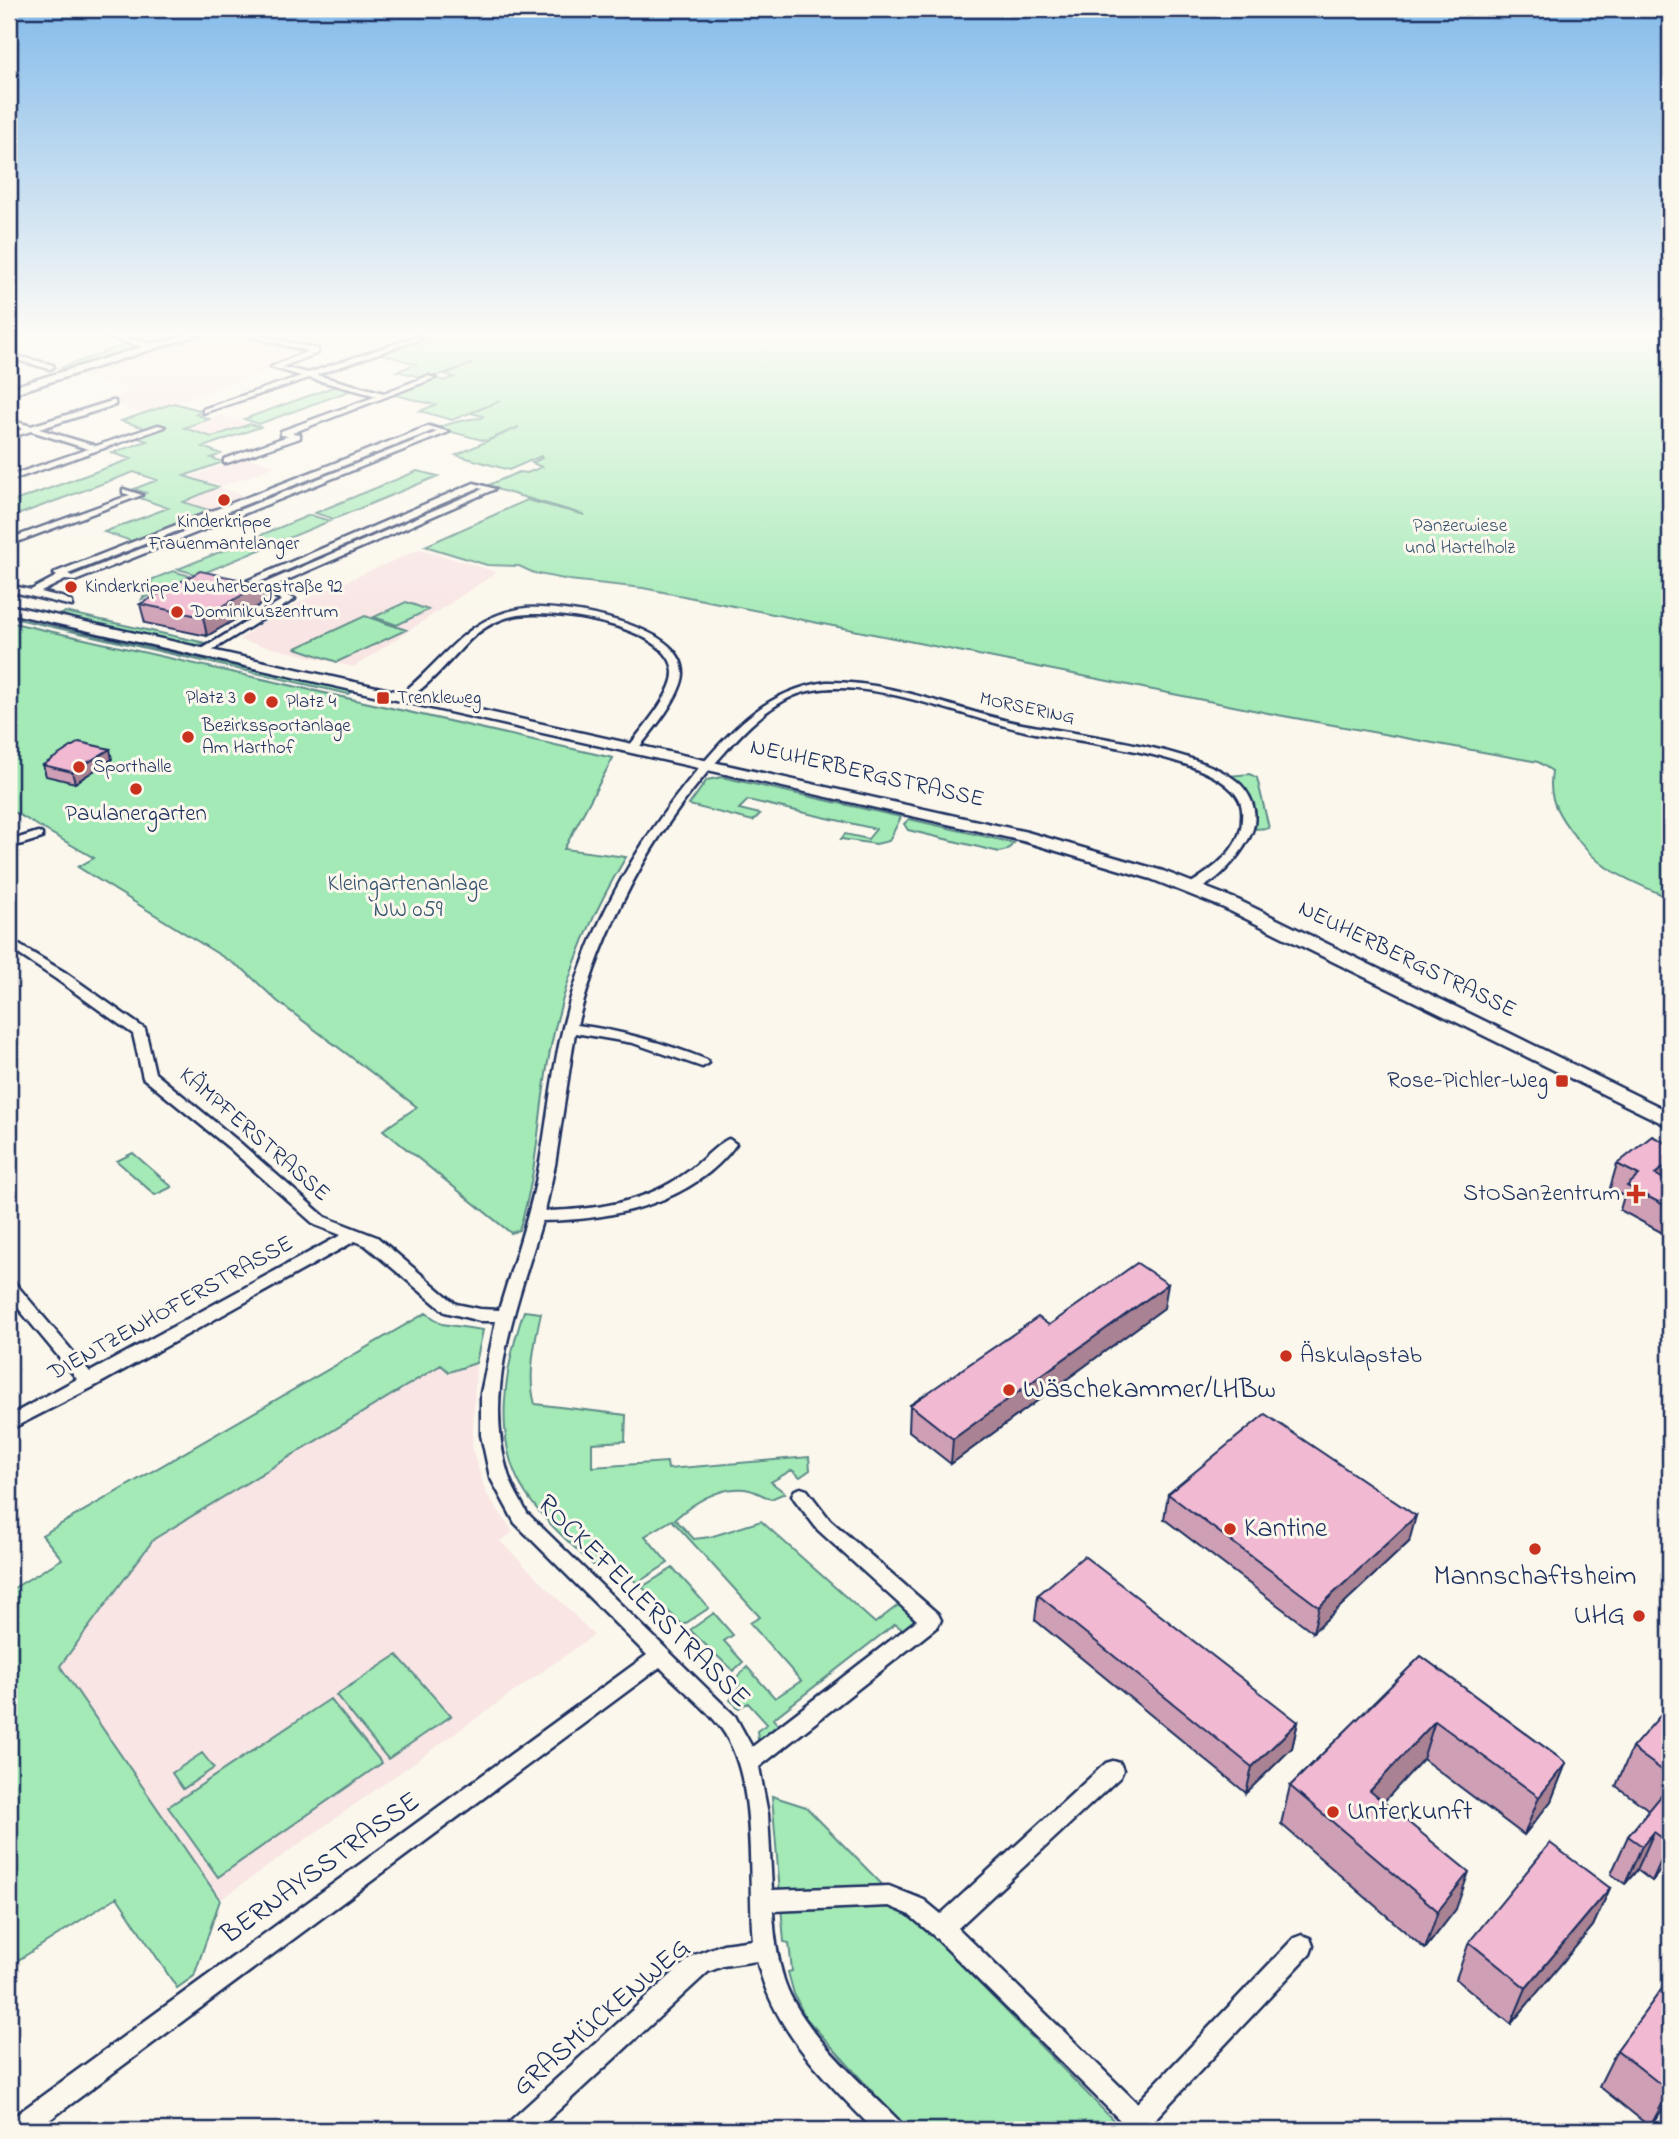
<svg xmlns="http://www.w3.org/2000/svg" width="1679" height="2139" viewBox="0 0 1679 2139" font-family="'Indie Flower',sans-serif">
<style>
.built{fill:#f8e5e4}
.green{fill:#a3eab6;stroke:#5f8c8a;stroke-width:2}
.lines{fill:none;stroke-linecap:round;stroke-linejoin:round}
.street-casing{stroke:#1b2f5e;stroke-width:5}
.secondary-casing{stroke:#1b2f5e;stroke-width:5}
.street{fill:#fbf7ec;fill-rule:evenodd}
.secondary{fill:#fbf7ec;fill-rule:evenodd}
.wall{fill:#cfa0b5;stroke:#1b2f5e;stroke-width:2}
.shaded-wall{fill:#a98293;stroke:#1b2f5e;stroke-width:2}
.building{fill:#f1bad2;stroke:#1b2f5e;stroke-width:2}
.poi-dot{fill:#c8321e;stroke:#fbf7ec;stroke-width:2.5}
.labels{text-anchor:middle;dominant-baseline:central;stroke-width:6;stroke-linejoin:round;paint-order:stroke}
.far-poi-label{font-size:19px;fill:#1b2f5e;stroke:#fbf7ec;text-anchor:start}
.far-park-label{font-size:19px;fill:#365470;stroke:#fbf7ec}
.far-street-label{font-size:19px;fill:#1b2f5e;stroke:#fbf7ec}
.street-label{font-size:23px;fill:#1b2f5e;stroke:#fbf7ec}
.poi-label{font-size:23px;fill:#1b2f5e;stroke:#fbf7ec;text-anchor:end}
.park-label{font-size:23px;fill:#365470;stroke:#fbf7ec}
.near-poi-label{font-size:28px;fill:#1b2f5e;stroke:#fbf7ec;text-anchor:start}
.near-street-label{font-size:28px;fill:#1b2f5e;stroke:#fbf7ec}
</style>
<rect width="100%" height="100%" fill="#fbf7ec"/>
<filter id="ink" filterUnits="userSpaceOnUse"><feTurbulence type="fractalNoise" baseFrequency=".0143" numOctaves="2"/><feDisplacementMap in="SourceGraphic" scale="14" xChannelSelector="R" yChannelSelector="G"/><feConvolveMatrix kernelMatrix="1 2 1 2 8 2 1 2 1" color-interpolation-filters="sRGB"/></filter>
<g filter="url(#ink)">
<!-- built -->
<path class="built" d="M 219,332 L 243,332 L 320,351 L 145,414 L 103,400 L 131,390 L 80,375 Z
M 253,332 L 385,332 L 329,350 Z
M 219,415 L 250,424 L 212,437 L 183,428 Z
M 245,457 L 276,466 L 223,486 L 191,477 Z
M 218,487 L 252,498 L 215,512 L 181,501 Z
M 420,549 L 497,572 L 354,667 L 239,640 L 259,625 L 306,599 Z
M 476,1363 L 472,1448 L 486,1493 L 513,1532 L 500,1541 L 594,1635 L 220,1900 L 60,1666 L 154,1539 L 441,1365 L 449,1372 Z"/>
<!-- green -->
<path class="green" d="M 440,332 L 1670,332 L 1670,898 C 1649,889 1626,880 1606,867 C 1588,855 1558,819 1553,799 C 1550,789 1551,781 1552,771 L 1538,762 L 1278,715 L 643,588 L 569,580 L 534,573 L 519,566 L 487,565 L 425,546 L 527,500 L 585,515 L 486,486 L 519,472 L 527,473 L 542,467 L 532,463 L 542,458 L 541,456 L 509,470 L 456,455 L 519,427 L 486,441 L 437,428 C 453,422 465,419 481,418 L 483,416 L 471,413 L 500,401 L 452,420 L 420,411 L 435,405 L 392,394 L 435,378 L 444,381 L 454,377 L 445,374 L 472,364 L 427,379 L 397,371 L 416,364 L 379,353 L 409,342 L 418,344 L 428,341 L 421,338 Z
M 124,345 L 140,349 L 75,369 L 60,368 Z
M 339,385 L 355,389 L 259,424 L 244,419 Z
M 174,403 L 203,411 L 195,414 L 209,419 L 184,428 L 212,437 L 250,424 L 260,427 L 203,447 L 221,454 L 211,458 L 223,462 L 184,476 L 218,487 L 183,502 L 228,516 L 150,547 L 104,532 L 168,508 L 137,497 L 146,493 L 134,489 L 157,480 L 134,472 L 9,518 L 9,503 L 131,459 L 112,453 L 147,441 L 135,437 L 152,430 L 121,421 Z
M 417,471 L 438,476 L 334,519 L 315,513 Z
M 310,515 L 330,521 L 199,575 L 178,569 Z
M 173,571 L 193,577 L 142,599 L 153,579 Z
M 406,602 L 428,610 L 397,625 L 374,617 Z
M 65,612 L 210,644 L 191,645 L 78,621 L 62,614 Z
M 365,616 L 406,630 L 337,662 L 296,648 Z
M 9,617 L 353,691 L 348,694 Z
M 9,622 L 613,758 L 564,849 L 626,857 C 590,916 565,978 551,1046 C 538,1108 539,1169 519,1230 L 511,1233 L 383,1130 L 417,1107 L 277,1001 L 244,970 L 78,867 L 94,858 L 9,809 Z
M 1250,774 L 1257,778 L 1269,828 L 1255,829 C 1260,804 1248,791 1229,776 Z
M 722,777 L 901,817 L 889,841 L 876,844 L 841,839 L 845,834 L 868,839 L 876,829 L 748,800 L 739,809 L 760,814 L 753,821 L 689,805 L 707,780 Z
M 909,819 L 1014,843 L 1007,850 L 999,852 L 908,830 L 904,824 Z
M 133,1153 L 172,1187 L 155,1195 L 117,1161 Z
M 524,1311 L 541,1313 C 535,1340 527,1378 535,1404 L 626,1415 L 625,1441 L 592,1443 L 592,1467 L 667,1462 L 668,1469 L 809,1457 L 810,1470 L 800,1477 L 792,1470 L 771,1482 L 785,1493 L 771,1499 C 763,1496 754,1490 745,1489 C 720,1486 693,1503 675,1519 L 694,1539 L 710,1537 L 761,1521 L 875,1623 L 901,1603 L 914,1620 L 907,1633 L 895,1624 L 773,1719 L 781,1728 L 766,1739 L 758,1739 L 757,1731 L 767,1724 L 748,1703 L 739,1708 L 730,1700 L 740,1686 L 735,1679 L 747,1667 L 775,1698 L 801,1681 L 750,1623 L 760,1617 L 672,1520 L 645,1536 L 668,1563 L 637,1583 L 616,1564 L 593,1565 C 570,1543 544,1521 526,1494 C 491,1442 505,1366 524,1311 Z
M 426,1313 L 442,1324 L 483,1330 L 476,1363 L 449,1372 L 441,1365 L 154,1539 L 60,1666 L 220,1900 L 194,1976 L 177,1988 L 117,1897 L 9,1966 L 9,1591 L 62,1559 L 42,1535 Z
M 673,1568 L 709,1608 L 683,1625 L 642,1587 Z
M 714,1613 L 733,1635 L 724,1641 L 743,1662 L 733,1671 L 690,1630 Z
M 397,1655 L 451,1716 L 388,1759 L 336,1695 Z
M 330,1699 L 382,1763 L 218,1877 L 168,1807 Z
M 202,1753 L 214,1768 L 183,1789 L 172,1773 Z
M 772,1796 L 806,1807 L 1123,2130 L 907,2130 L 805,2017 L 794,1994 L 788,1972 L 792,1971 L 789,1943 L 784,1942 Z"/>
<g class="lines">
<defs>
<path id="street" d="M 232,332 L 242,332 L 318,349 L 318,353 L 282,367 L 308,373 L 418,336 L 420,339 L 316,375 L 384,393 L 428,376 L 435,378 L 292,433 L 300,434 L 300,438 L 227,463 L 224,463 L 224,459 L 288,436 L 281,435 L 281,431 L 377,396 L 309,378 L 203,413 L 203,409 L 301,376 L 271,367 L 308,351 Z
M 9,354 L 53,365 L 54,367 L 50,369 L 9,358 Z
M 112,401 L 115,401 L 115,405 L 39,429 L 96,446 L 158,425 L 165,427 L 9,481 L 9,476 L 88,449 L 31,431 L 9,438 L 9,434 L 23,429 L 9,424 L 9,420 L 31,426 Z
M 429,426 L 449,432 L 75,581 L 65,580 L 41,592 L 65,598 L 72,602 L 72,606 L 9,591 L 9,585 L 31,590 L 57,576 L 54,574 L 56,572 ZM 432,431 L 437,432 L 72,576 L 68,574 Z
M 474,483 L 495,489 L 269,588 L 295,599 L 206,654 L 197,652 L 282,600 L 251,587 L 253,585 L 260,585 L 483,489 L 478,488 L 250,586 L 244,586 L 244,582 Z
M 123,489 L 142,495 L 9,545 L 9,539 L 130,495 L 123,493 Z
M 526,608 C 562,606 684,623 683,674 C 682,696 650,734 636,751 L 628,751 L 627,749 C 639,732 674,694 673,672 C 671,625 548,608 513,616 C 499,619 486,626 475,635 C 459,648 419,701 400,699 L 400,695 C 444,661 466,615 526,608 Z
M 826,682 C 891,681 950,708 1012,722 C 1067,734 1203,747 1241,785 C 1255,800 1259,820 1249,838 C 1238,859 1215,885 1192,892 L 1188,891 L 1186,888 L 1188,885 C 1211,871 1242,849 1242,819 C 1243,807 1241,799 1232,790 C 1197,753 1077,742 1025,731 C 961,717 854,669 793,696 C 762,710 739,736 717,761 C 649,838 603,926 577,1025 C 622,1031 665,1043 707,1060 L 709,1063 L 702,1067 L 633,1043 L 575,1033 L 555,1165 L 545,1211 C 594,1210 645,1203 686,1173 C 697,1166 719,1142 729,1139 L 736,1144 C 693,1204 611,1220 542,1221 C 518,1303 482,1389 508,1474 C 512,1488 521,1501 527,1513 L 735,1716 L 752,1747 L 917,1620 L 818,1530 L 795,1500 L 792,1495 L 795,1490 L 801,1488 L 807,1490 L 830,1520 L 938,1614 L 941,1620 L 938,1626 L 759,1767 L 768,1814 L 772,1890 L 889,1886 L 924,1900 L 941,1914 L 1106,1763 L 1113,1761 L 1120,1763 L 1123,1770 L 1120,1777 L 958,1928 L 1137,2103 L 1294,1938 L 1302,1935 L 1310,1938 L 1313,1946 L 1310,1954 L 1154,2120 L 1159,2130 L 1130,2130 L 934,1936 L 908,1914 L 889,1906 L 773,1911 C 774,1934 777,1957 784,1980 C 800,2030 862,2083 899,2121 L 902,2130 L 874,2130 C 825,2079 774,2032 757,1961 L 723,1966 L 708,1972 L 537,2130 L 507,2130 L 510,2121 L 692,1956 L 723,1944 L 753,1940 C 747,1878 759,1780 721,1728 C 706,1708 678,1686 660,1667 L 36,2130 L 9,2130 L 9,2120 L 647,1655 L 515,1523 L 490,1477 L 481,1435 L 481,1393 L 496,1321 L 480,1321 L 445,1312 L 365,1245 L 355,1241 L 95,1386 L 9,1430 L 9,1416 L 77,1379 L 9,1297 L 9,1282 L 15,1283 L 90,1372 L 341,1235 L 315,1225 L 228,1147 L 143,1078 L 133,1034 L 56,979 L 9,948 L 9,939 L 66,973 L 145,1029 L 155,1073 L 238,1141 L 325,1217 L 377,1237 L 456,1304 L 480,1309 L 499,1310 C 512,1266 528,1222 537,1177 C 547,1130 550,1082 561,1036 C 583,936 633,847 698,769 C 735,726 767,691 826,682 Z
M 38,832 L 42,834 L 42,838 L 9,848 L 9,841 Z"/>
<path id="secondary" d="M 91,332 C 112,330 131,342 152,343 C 170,344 188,330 207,332 L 9,395 L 9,388 L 142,347 Z
M 9,605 L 1027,832 L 1163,871 L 1238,900 L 1670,1112 L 1670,1127 L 1224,908 L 1151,879 L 1023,841 L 9,613 Z"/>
</defs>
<!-- street casing -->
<use href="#street" class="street-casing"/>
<!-- secondary casing -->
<use href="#secondary" class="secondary-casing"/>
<!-- street -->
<use href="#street" class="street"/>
<!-- secondary -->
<use href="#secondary" class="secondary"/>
</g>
<!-- wall -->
<path class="wall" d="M 262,584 L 265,602 L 207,636 L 145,623 L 140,604 Z
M 112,759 L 75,783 L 46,776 L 43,765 Z
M 1670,1062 L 1670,1076 L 1666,1074 Z
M 1617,1164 L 1670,1179 L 1668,1181 L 1670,1183 L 1670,1237 L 1620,1210 L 1624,1196 L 1610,1188 Z
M 1164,1308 L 951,1464 L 909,1431 L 910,1405 L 1049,1325 Z
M 1168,1494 L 1409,1542 L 1313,1632 L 1164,1519 Z
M 1038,1595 L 1298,1722 L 1292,1748 L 1246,1793 L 1035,1620 Z
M 1421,1656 L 1566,1763 L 1551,1801 L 1524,1835 L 1423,1759 L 1383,1802 L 1456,1909 L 1425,1949 L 1281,1824 L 1290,1786 Z
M 1670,1713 L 1670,1858 L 1652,1881 L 1637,1870 L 1625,1884 L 1611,1874 L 1628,1836 L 1649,1810 L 1616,1786 L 1632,1748 Z
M 1610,1888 L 1593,1926 L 1511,2024 L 1456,1979 L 1469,1942 Z
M 1670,1978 L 1670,2099 L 1650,2127 L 1599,2086 L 1617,2050 Z"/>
<!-- shaded-wall -->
<path class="shaded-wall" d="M 262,584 L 265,602 L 207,636 L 203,617 Z
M 110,749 L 112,759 L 75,783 L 72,772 Z
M 1670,1162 L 1670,1179 L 1649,1197 L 1655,1174 Z
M 1168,1284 L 1164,1308 L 951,1464 L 953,1439 Z
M 1416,1516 L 1409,1542 L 1313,1632 L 1319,1607 Z
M 1435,1721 L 1423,1759 L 1359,1829 L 1370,1791 Z
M 1298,1722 L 1292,1748 L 1246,1793 L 1252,1767 Z
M 1566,1763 L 1551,1801 L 1524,1835 L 1539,1797 Z
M 1654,1832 L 1637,1870 L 1625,1884 L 1642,1846 Z
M 1670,1842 L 1670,1858 L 1652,1881 L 1669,1843 Z
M 1469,1872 L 1456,1909 L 1425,1949 L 1438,1911 Z
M 1610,1888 L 1593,1926 L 1511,2024 L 1526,1988 Z
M 1670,2090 L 1670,2099 L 1650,2127 L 1669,2091 Z"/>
<!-- building -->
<path class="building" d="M 200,571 L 262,584 L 203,617 L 140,604 Z
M 79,742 L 110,749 L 72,772 L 43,765 Z
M 1652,1136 L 1666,1143 L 1670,1139 L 1670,1162 L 1655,1174 L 1670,1183 L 1670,1208 L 1627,1186 L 1639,1175 L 1617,1164 Z
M 1137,1263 L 1168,1284 L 953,1439 L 910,1405 L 1038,1317 L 1049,1325 Z
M 1265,1414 L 1416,1516 L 1319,1607 L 1168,1494 Z
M 1084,1556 L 1298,1722 L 1252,1767 L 1038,1595 Z
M 1421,1656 L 1566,1763 L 1539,1797 L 1435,1721 L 1370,1791 L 1469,1872 L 1438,1911 L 1290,1786 Z
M 1665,1710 L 1670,1713 L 1670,1776 L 1632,1748 Z
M 1670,1785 L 1670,1842 L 1669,1843 L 1654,1832 L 1642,1846 L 1628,1836 Z
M 1550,1843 L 1610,1888 L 1526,1988 L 1469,1942 Z
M 1670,1978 L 1670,2090 L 1669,2091 L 1617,2050 Z"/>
</g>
<!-- sky -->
<linearGradient id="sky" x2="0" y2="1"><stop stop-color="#84bbea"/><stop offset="0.53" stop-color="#fdfbf6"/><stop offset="1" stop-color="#fdfbf6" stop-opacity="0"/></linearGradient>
<rect width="1679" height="631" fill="url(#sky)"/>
<!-- markers -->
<g class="poi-dot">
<circle cx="224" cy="500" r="7"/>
<circle cx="71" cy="587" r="7"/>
<circle cx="177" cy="612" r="7"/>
<circle cx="250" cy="698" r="7"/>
<rect x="376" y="691" width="14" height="14" rx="3.5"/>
<circle cx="272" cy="702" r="7"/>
<circle cx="188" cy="737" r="7"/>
<circle cx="79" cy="767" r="7"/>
<circle cx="136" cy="789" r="7"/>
<rect x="1555" y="1074" width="14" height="14" rx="3.5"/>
<path d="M1632.5 1183.5h7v7h7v7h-7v7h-7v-7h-7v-7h7z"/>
<circle cx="1286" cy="1356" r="7"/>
<circle cx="1009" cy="1390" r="7"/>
<circle cx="1230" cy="1529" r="7"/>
<circle cx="1535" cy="1549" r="7"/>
<circle cx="1639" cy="1616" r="7"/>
<circle cx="1333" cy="1812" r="7"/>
</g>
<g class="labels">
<!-- far-poi labels -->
<g class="far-poi-label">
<text x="224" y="522" text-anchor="middle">Kinderkrippe<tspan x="224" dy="22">Frauenmantelanger</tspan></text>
<text x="85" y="587">Kinderkrippe Neuherbergstraße 92</text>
<text x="191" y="612">Dominikuszentrum</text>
<text x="236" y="698" text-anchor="end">Platz 3</text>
<text x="397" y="698">Trenkleweg</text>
<text x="286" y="702">Platz 4</text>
<text x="202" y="726">Bezirkssportanlage<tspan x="202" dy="22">Am Harthof</tspan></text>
<text x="93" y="767">Sporthalle</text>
</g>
<!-- far-park labels -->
<g class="far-park-label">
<text x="1460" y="526">Panzerwiese<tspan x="1460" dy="22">und Hartelholz</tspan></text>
</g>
<!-- far-street labels -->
<g class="far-street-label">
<text transform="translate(1027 709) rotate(12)">MORSERING</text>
</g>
<!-- street labels -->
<g class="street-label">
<text transform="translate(867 774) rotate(13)">NEUHERBERGSTRASSE</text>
<text transform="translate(1407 960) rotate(26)">NEUHERBERGSTRASSE</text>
<text transform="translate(254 1135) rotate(41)">KÄMPFERSTRASSE</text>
<text transform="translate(171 1309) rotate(-29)">DIENTZENHOFERSTRASSE</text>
</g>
<!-- poi labels -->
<g class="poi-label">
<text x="136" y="814" text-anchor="middle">Paulanergarten</text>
<text x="1548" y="1081">Rose-Pichler-Weg</text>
<text x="1620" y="1194">StOSanZentrum</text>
<text x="1300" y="1356" text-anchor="start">Äskulapstab</text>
</g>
<!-- park labels -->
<g class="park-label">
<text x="408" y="884">Kleingartenanlage<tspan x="408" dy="26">NW 059</tspan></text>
</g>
<!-- near-poi labels -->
<g class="near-poi-label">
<text x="1023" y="1390">Wäschekammer/LHBw</text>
<text x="1244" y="1529">Kantine</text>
<text x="1535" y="1577" text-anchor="middle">Mannschaftsheim</text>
<text x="1625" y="1616" text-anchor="end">UHG</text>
<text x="1347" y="1812">Unterkunft</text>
</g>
<!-- near-street labels -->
<g class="near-street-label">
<text transform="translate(643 1602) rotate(45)">ROCKEFELLERSTRASSE</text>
<text transform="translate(321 1869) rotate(-36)">BERNAYSSTRASSE</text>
<text transform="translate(602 2018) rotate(-41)">GRASMÜCKENWEG</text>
</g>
</g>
<!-- margin -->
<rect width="1679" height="2139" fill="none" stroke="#fbf7ec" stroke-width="35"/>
<rect x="18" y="18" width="1644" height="2104" fill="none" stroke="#1b2f5e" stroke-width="2.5" filter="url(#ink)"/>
</svg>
